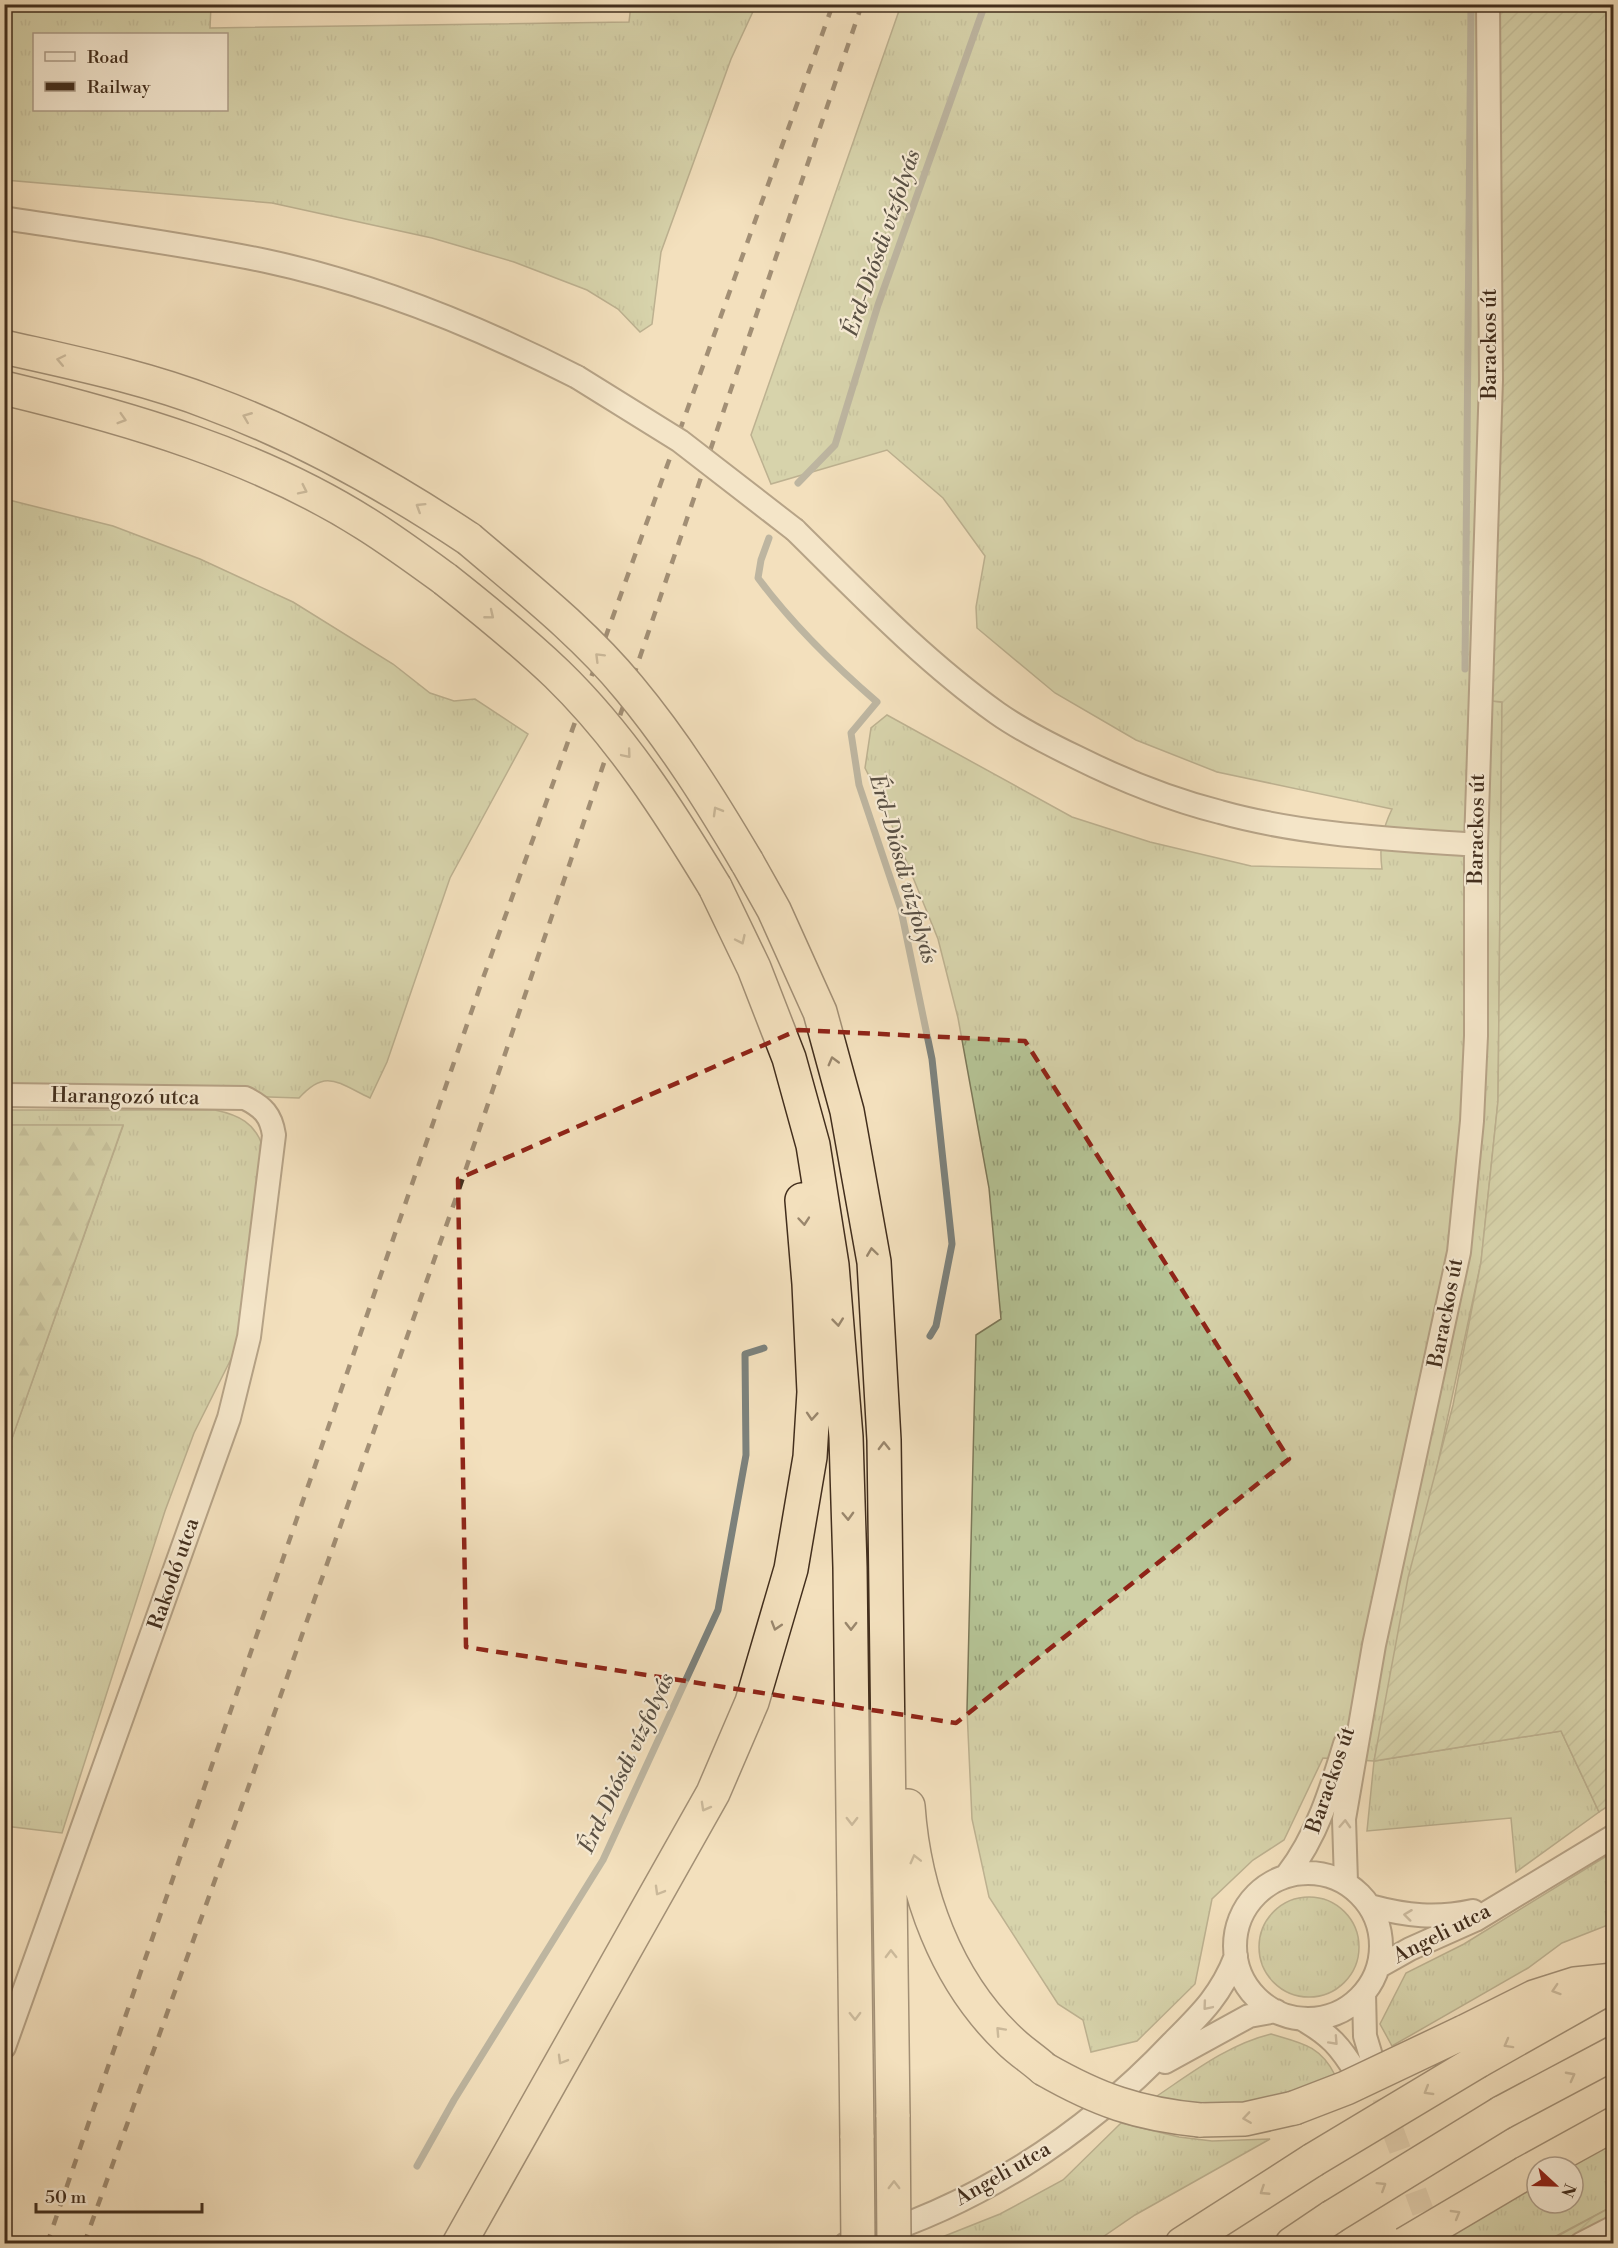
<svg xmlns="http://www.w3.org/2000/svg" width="1618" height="2248" viewBox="0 0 1618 2248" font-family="'Libre Bodoni',serif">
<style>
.grass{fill:url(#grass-tufts);stroke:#7c7859;stroke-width:1.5;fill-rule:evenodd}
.forest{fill:url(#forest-firs);stroke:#7c7859;stroke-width:1.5}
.garden{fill:url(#garden-furrows);stroke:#7c7859;stroke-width:1.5}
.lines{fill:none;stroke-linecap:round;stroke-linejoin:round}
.stream{stroke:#7c827d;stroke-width:7}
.minor-tunnel{stroke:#d0bc9d;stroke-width:22;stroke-dasharray:22 11;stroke-linecap:butt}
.minor-casing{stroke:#6e5a45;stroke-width:26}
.highway-casing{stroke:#422e1d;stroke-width:36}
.minor{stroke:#f7ebd4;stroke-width:22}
.highway{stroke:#f3e0bd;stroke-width:33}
.rail{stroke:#422e1d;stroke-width:4.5;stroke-dasharray:10 10;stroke-linecap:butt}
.minor-bridge-casing{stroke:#6e5a45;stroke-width:26;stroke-linecap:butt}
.highway-bridge-casing{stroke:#422e1d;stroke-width:36;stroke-linecap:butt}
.minor-bridge{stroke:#f7ebd4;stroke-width:22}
.highway-bridge{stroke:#f3e0bd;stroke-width:33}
.oneway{stroke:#9a876d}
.oneway2{stroke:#9c8c78}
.marked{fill:none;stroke:#8f2418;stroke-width:4.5;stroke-dasharray:12 8;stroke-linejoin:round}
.labels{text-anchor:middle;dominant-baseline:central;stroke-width:4.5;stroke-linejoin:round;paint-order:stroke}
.street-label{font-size:21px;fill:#422e1d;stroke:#f7ebd4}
.water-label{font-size:22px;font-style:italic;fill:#5a5145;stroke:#f7ebd4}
</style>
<defs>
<pattern id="grass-tufts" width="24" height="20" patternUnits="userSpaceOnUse" patternTransform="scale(1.5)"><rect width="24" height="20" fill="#b5c395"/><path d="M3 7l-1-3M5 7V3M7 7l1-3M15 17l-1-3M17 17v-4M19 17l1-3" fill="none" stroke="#959f79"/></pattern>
<pattern id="forest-firs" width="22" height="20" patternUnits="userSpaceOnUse" patternTransform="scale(1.5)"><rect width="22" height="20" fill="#b5c395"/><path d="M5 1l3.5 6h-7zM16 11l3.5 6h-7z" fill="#959f79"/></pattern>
<pattern id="garden-furrows" width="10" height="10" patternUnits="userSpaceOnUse" patternTransform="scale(1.5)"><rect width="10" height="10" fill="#b5c395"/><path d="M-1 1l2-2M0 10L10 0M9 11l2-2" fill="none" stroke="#959f79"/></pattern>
</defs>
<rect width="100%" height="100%" fill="#f3e0bd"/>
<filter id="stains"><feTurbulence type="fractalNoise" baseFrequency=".00333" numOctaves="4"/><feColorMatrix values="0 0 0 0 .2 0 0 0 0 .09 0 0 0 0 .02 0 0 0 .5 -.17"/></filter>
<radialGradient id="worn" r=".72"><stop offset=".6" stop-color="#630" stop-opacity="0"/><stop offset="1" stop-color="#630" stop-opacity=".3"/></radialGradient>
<!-- grass -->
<path class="grass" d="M 5,4 L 211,5 L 210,28 L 629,22 L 631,5 L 756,5 L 731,59 L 661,252 L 652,324 L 640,332 L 618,309 L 587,290 L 514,262 L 432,238 L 272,203 L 5,180 ZM 226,34 L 226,110 L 34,110 L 34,34 Z
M 901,5 L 1479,5 L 1479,451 L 1471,699 L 1502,702 L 1498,1101 L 1481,1262 L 1374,1761 L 1561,1731 L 1599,1812 L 1516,1872 L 1511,1818 L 1367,1831 L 1374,1761 L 1323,1758 L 1284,1840 L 1253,1860 L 1212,1899 L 1195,1984 L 1137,2041 L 1091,2052 L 1083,2020 L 1058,2004 L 989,1897 L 972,1819 L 967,1710 L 976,1335 L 1001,1319 L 989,1188 L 958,1018 L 938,939 L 884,806 L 865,768 L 871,728 L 887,715 L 1072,817 L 1150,842 L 1251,866 L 1382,869 C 1379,846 1382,830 1392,809 L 1217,772 L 1136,740 L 1055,693 L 977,628 L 976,607 L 985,556 L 943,498 L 887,450 L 771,484 L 751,435 Z
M 5,499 L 113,526 L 200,559 L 293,602 L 393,664 L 430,693 L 454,701 L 475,699 L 528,734 L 450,878 L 387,1062 L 370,1098 C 338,1083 326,1068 299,1098 L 5,1088 Z
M 5,1110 L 215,1110 C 239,1115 255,1123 263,1147 L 245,1310 L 232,1357 L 194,1433 L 165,1511 L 62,1833 L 5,1826 L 5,1458 L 123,1126 L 5,1125 Z
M 1613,1852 L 1613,1923 L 1562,1943 L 1528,1968 L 1392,2046 L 1380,2024 L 1406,1973 L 1464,1944 Z
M1259 1947a50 50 0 1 1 100 0a50 50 0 1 1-100 0Z
M 1271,2034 C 1301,2043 1320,2045 1335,2075 C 1301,2091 1240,2108 1201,2107 C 1185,2107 1167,2102 1151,2100 C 1189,2075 1226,2045 1271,2034 Z
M 1121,2123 L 1179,2137 L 1212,2141 L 1270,2139 L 1135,2215 L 1094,2243 L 927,2243 L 1000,2214 L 1063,2180 Z
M 1613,2136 L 1613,2206 L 1543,2243 L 1426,2244 L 1537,2180 L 1537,2203 L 1573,2203 L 1573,2167 L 1559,2167 Z"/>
<!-- forest -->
<path class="forest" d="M 5,1125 L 123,1125 L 5,1458 L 4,1125 Z"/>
<!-- garden -->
<path class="garden" d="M 1479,5 L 1613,5 L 1613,1803 L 1599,1812 L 1561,1731 L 1374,1761 L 1408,1578 L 1453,1405 L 1481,1262 L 1498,1101 L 1502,702 L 1471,699 L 1479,451 Z
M 1613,2206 L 1613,2243 L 1543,2244 Z"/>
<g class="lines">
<!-- stream -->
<path class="stream" d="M 798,483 L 835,445 L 878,305 L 985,4
M 769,538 L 761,560 L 758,578 C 792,624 834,665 877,702 L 851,733 L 859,785 L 901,910 L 932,1059 L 952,1244 L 936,1326 L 930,1336
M 1465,669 L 1471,4
M 417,2166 L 454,2100 L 603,1860 L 718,1610 L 746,1455 L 745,1354 L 764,1348"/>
<!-- minor-tunnel -->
<path class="minor-tunnel" d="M 1374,2066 L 1393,2131 L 1434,2241"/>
<defs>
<path id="minor" d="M 4,218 C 91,232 180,243 266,261 C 374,284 479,327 577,377
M 795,530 C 859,593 923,660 997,713 C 1021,730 1049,744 1076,757 C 1122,780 1169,799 1220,812 C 1302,835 1392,839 1476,845
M 4,1095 L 245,1098 C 263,1107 271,1115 274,1135 L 249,1337 L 229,1418 L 4,2047
M1235 1946a73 73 0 1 1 146 0a73 73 0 1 1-146 0Z
M 1287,1875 C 1317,1836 1331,1790 1345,1744
M 1346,1882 L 1344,1819 L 1374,1645 L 1459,1252 L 1472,1121 L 1476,1036 L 1476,845 L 1491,380 L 1488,4
M 1370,1906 C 1407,1916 1436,1919 1473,1911
M 1378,1967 L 1410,1949 L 1475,1920 L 1614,1836
M 1364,1993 L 1365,2036 L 1374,2066
M 1302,2019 C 1330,2035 1340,2046 1357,2074
M 1165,2062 L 1249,2016 L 1276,2011
M 846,2244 C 971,2210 1084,2136 1172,2043 C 1201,2014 1221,1995 1236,1956
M 1581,2244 L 1614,2227"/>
<path id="highway" d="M 4,347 C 74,363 144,377 211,403 C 303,437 388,485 469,539
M 4,388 C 129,418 257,455 366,524 C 393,541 419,560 445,579
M 747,862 L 774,910 L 820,1012 L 847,1111 L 874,1262 L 884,1440 L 893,2117
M 715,887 L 754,968 L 789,1058 L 813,1145 L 832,1265 L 846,1437 L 850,1567 L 857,2138
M 908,1806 C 914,1892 946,1980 1009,2040 C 1020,2051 1033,2059 1044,2069
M 1464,2032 L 1534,1997 L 1575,1984 L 1614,1980
M 1478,2061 L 1604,1990
M 1501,2113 L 1614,2053
M 1200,2120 L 1245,2119 L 1294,2108
M 1525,2173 L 1614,2124
M 459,2244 L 713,1793 L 752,1702 L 791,1569 L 810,1457 L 814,1392 L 809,1284 L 802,1200
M 1182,2244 L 1313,2160
M 1292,2244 L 1332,2217"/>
</defs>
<!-- minor casing -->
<use href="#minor" class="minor-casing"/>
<!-- highway casing -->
<use href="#highway" class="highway-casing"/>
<!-- minor -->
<use href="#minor" class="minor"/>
<!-- highway -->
<use href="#highway" class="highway"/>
<!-- rail -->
<path class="rail" d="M 47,2244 L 482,981 L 833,4
M 84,2244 L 247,1791 L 457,1195 L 862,4"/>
<defs>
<path id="minor-bridge" d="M 577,377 L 680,441 L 795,530"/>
<path id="highway-bridge" d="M 469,539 C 524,586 583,632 629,688 C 674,742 711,801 747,862
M 445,579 C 483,609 521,640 557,674 C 621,736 669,811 715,887
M 1044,2069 C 1098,2100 1138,2114 1200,2120
M 1294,2108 L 1346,2088 L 1464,2032
M 893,2117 L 894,2244
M 857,2138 L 858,2244
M 1313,2160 L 1478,2061
M 1332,2217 L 1501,2113
M 1405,2244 L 1525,2173"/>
</defs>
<!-- minor-bridge casing -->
<use href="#minor-bridge" class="minor-bridge-casing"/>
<!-- highway-bridge casing -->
<use href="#highway-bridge" class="highway-bridge-casing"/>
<!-- minor-bridge -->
<use href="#minor-bridge" class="minor-bridge"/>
<!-- highway-bridge -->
<use href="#highway-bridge" class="highway-bridge"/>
</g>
<!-- one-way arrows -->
<defs><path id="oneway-chevron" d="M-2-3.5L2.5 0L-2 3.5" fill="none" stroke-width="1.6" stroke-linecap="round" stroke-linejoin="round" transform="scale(1.5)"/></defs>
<g class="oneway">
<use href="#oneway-chevron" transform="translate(61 360) rotate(-168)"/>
<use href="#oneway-chevron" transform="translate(247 417) rotate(-158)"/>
<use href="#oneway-chevron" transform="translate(122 419) rotate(17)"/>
<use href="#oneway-chevron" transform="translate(303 490) rotate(26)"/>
<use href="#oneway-chevron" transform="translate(420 507) rotate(-148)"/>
<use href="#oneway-chevron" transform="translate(490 615) rotate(39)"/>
<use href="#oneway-chevron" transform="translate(599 657) rotate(-135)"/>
<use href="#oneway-chevron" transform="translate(627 754) rotate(50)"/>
<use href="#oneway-chevron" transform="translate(717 811) rotate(-120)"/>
<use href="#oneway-chevron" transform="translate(741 940) rotate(65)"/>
<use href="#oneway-chevron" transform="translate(833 1061) rotate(-105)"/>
<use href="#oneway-chevron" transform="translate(804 1221) rotate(85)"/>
<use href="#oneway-chevron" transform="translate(872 1252) rotate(-98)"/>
<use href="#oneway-chevron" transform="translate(838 1322) rotate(84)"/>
<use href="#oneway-chevron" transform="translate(812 1416) rotate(94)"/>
<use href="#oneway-chevron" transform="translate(884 1446) rotate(-91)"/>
<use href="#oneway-chevron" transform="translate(848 1516) rotate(88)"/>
<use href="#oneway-chevron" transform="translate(776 1626) rotate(107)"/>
<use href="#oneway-chevron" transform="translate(851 1626) rotate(90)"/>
<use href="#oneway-chevron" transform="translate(705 1807) rotate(119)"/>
<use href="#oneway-chevron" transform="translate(852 1821) rotate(90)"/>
<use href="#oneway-chevron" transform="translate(915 1859) rotate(-104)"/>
<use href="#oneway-chevron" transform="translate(659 1891) rotate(120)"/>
<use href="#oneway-chevron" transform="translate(891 1954) rotate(-91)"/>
<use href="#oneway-chevron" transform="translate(1556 1990) rotate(162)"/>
<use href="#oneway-chevron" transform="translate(855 2016) rotate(89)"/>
<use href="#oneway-chevron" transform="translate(1000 2031) rotate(-133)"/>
<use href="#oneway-chevron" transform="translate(1508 2044) rotate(151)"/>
<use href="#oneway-chevron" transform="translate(562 2060) rotate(120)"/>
<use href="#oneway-chevron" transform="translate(1571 2076) rotate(-28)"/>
<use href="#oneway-chevron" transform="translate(1428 2091) rotate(149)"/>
<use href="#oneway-chevron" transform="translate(1247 2118) rotate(172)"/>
<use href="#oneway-chevron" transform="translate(894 2185) rotate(-90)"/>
<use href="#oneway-chevron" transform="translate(1382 2186) rotate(-32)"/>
<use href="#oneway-chevron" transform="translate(1264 2191) rotate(147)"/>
<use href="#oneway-chevron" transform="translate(1456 2214) rotate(-30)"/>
</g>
<g class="oneway2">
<use href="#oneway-chevron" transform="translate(1345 1824) rotate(-87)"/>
<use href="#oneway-chevron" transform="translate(1408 1915) rotate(-173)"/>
<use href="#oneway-chevron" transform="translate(1207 2006) rotate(130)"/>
<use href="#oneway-chevron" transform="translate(1334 2041) rotate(47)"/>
</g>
<!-- marked area -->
<path d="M0 0H1618V2248H0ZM 798,1030 L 1025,1041 L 1289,1459 L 956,1723 L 466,1647 L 458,1179 Z" fill="#f3e0bd" fill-opacity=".55" fill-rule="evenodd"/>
<path class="marked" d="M 798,1030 L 1025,1041 L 1289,1459 L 956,1723 L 466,1647 L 458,1179 Z"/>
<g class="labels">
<!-- street labels -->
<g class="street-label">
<text transform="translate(1490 344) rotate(-90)">Barackos út</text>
<text transform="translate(1477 829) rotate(-89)">Barackos út</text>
<text transform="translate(125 1097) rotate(1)">Harangozó utca</text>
<text transform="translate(1446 1313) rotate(-79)">Barackos út</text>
<text transform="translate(174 1574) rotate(-71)">Rakodó utca</text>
<text transform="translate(1331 1780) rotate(-71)">Barackos út</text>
<text transform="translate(1442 1934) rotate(-27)">Angeli utca</text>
<text transform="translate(1003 2174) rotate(-30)">Angeli utca</text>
</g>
<!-- water labels -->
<g class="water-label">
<text transform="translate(882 243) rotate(-71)">Érd-Diósdi vízfolyás</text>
<text transform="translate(903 869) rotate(74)">Érd-Diósdi vízfolyás</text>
<text transform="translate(627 1763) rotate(-65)">Érd-Diósdi vízfolyás</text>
</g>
</g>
<!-- margin -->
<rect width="1618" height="2248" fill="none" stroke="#f3e0bd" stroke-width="24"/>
<rect x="6" y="6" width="1606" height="2236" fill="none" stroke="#422e1d" stroke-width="3"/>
<rect x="12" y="12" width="1594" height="2224" fill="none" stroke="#422e1d" stroke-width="1.5"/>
<!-- legend -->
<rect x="33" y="33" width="195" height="78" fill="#f7ebd4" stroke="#af9f8b" stroke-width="1.5"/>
<rect x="45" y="52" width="30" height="9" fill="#f7ebd4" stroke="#af9f8b" stroke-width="1.5"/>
<text x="87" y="63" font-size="18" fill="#422e1d">Road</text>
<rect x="45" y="82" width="30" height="9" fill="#422e1d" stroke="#af9f8b" stroke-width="1.5"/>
<text x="87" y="93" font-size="18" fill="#422e1d">Railway</text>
<!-- north arrow -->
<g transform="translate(1555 2185) rotate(112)"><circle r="28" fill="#f7ebd4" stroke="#af9f8b" stroke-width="1.5"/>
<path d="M0-4.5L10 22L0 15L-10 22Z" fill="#8f2418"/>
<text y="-9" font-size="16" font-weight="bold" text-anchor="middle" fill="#422e1d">N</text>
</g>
<!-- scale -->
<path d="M36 2203v9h166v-9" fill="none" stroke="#422e1d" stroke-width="3"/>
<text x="45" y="2203" font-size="18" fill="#422e1d" stroke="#f7ebd4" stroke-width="4.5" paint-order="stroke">50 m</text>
<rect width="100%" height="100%" filter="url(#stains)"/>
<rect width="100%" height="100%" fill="url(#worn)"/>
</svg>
